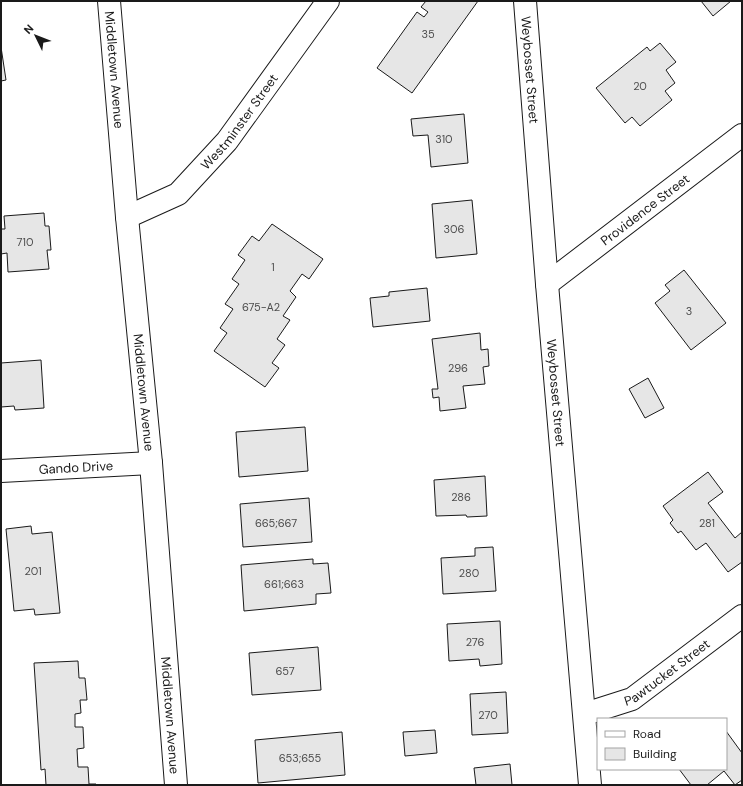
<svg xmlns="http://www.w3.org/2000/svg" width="743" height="786" viewBox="0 0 743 786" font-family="'DM Sans',sans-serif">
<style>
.building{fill:#e6e6e6;stroke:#1a1a1a}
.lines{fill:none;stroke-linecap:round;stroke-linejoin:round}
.minor-casing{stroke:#1a1a1a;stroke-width:24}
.primary-casing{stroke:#1a1a1a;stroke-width:24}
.minor{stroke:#fff;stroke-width:22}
.primary{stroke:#fff;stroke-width:22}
.labels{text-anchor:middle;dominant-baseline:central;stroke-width:3;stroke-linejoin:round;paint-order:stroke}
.number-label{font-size:11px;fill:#4d4d4d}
.street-label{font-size:13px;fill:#1a1a1a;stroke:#fff}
</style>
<rect width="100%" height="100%" fill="#fff"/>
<!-- building -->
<path class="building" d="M 426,1 L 478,1 L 412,93 L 377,68 L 417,12 L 424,17 L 428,12 L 421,7 Z
M 701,1 L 731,1 L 713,16 Z
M 660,43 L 676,62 L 666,70 L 675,83 L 665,91 L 672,100 L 640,126 L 632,117 L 625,123 L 596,88 L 647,47 L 650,51 Z
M 1,47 L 6,80 L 1,81 Z
M 464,114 L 468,163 L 431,167 L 428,135 L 413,136 L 411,119 Z
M 472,200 L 477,254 L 436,258 L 432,204 Z
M 44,213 L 45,226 L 49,226 L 51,250 L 47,250 L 49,269 L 8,272 L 7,253 L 1,254 L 1,229 L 5,229 L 4,216 Z
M 272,224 L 323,259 L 309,279 L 302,274 L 290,291 L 296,297 L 283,316 L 290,320 L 277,339 L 285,345 L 272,363 L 279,368 L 265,387 L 214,351 L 227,333 L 220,328 L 233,309 L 225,304 L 239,284 L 232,279 L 245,260 L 238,255 L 252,236 L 259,241 Z
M 684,270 L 726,323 L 691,350 L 655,303 L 670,291 L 665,285 Z
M 427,288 L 430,321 L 373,327 L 370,298 L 389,296 L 389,292 Z
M 480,333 L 481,350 L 488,349 L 489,366 L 483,367 L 485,384 L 463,386 L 466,408 L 440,411 L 439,397 L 433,398 L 432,389 L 438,389 L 432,339 Z
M 41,360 L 44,408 L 15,410 L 14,406 L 1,407 L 1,363 Z
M 648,378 L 664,408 L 645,418 L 629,389 Z
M 305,427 L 308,471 L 239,477 L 236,432 Z
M 708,472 L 723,492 L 708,503 L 735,538 L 742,532 L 742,562 L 728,572 L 706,543 L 696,550 L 681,531 L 678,533 L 670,523 L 673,520 L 663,506 Z
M 485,476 L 487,516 L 467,517 L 466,515 L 436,516 L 434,480 Z
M 309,498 L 312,542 L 243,547 L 240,504 Z
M 31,526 L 32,534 L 52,532 L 60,613 L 35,615 L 34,609 L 14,611 L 6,529 Z
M 493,547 L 496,591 L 443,594 L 441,558 L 475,556 L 475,548 Z
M 313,559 L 313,564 L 328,563 L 331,593 L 316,594 L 316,604 L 244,611 L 241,565 Z
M 500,621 L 502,664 L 480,666 L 479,659 L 449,661 L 447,624 Z
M 318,647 L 321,690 L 252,695 L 249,653 Z
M 78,661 L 79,678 L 85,678 L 87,700 L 80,700 L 81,713 L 75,714 L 75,727 L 83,727 L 84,748 L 77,749 L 78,767 L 88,767 L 89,784 L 96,784 L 96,785 L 46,785 L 45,769 L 41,770 L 34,663 Z
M 506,692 L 508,733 L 472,735 L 470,694 Z
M 435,730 L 437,753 L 405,756 L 403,732 Z
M 726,731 L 742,753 L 742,780 L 735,785 L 724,771 L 707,785 L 691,785 L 679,769 L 726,769 Z
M 342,732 L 345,775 L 258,783 L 255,740 Z
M 510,764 L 512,785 L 476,785 L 474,768 Z"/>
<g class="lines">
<defs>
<g id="minor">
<path id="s1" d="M 525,1 L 547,284 L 590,785"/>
<path id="s2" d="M 127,217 L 178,194 L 227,141 L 328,1"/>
<path id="s3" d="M 547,284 L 742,135"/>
<path id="s4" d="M 1,471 L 151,463"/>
<path id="s5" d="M 585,714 L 632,699 L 742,616"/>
</g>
<g id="primary">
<path id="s6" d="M 109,1 L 127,217 L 151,463 L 176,785"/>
</g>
</defs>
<!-- minor casing -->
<use href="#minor" class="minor-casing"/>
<!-- primary casing -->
<use href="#primary" class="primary-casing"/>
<!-- minor -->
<use href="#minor" class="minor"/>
<!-- primary -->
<use href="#primary" class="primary"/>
</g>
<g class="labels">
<!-- number labels -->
<g class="number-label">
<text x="428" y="34">35</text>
<text x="640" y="86">20</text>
<text x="444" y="139">310</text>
<text x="454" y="229">306</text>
<text x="25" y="242">710</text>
<text x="273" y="267">1</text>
<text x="261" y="307">675-A2</text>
<text x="689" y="311">3</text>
<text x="458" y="368">296</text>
<text x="461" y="497">286</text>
<text x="276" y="523">665;667</text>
<text x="707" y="523">281</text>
<text x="33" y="571">201</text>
<text x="469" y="573">280</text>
<text x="284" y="584">661;663</text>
<text x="475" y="642">276</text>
<text x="285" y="671">657</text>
<text x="488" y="715">270</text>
<text x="300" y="758">653;655</text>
</g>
<!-- street labels -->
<g class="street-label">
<text stroke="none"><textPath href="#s6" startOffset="69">Middletown Avenue</textPath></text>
<text stroke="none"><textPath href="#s1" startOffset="69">Weybosset Street</textPath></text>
<text stroke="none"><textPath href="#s2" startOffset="151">Westminster Street</textPath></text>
<text stroke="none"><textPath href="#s3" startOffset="123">Providence Street</textPath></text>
<text stroke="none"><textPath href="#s6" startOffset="393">Middletown Avenue</textPath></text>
<text stroke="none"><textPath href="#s1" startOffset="393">Weybosset Street</textPath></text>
<text stroke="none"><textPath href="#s4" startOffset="75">Gando Drive</textPath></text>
<text stroke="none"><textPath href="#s5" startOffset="93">Pawtucket Street</textPath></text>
<text stroke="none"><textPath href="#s6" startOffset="717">Middletown Avenue</textPath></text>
</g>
</g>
<!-- border -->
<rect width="743" height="786" fill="none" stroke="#1a1a1a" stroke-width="4"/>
<!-- legend -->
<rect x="597" y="718" width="130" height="52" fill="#ffffff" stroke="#a3a3a3"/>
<rect x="605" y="731" width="20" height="6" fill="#ffffff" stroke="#a3a3a3"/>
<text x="633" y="738" font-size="12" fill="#1a1a1a">Road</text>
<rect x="605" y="748" width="20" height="12" fill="#e6e6e6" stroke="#a3a3a3"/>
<text x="633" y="758" font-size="12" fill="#1a1a1a">Building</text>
<!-- north arrow -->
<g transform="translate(36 36) rotate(313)" stroke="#ffffff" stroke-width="3" paint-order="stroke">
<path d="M0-3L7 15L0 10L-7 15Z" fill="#1a1a1a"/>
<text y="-6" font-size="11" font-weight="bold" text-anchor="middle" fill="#1a1a1a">N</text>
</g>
</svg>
